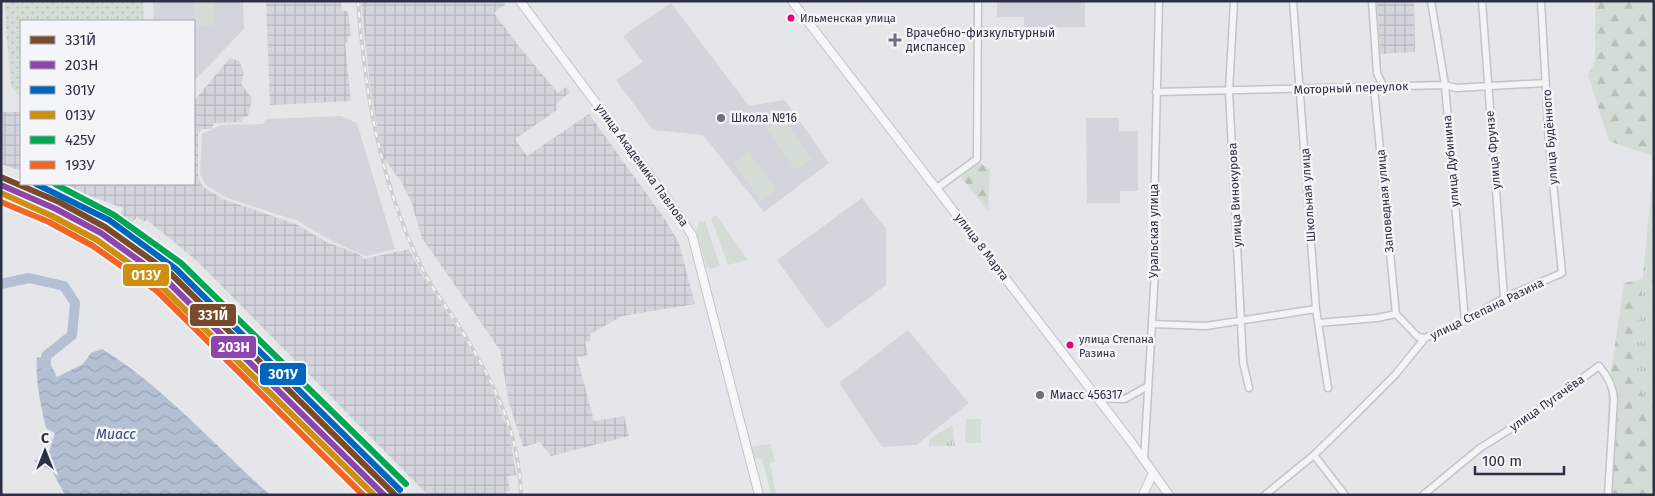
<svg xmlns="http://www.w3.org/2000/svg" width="1655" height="496" viewBox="0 0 1655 496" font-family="'Fira Sans',sans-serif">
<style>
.built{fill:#d3d5dc}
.industrial{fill:url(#industrial-grid)}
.grass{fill:#d4ddd5}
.forest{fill:url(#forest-firs)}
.park{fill:url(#park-tufts)}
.garden{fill:url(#garden-dots)}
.water{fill:url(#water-waves)}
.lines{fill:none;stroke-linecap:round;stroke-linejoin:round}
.river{stroke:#b4bfd4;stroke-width:10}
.minor-casing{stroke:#c3c4c7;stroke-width:9}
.major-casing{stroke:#c1c3c7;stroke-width:10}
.minor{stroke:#f4f4f6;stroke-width:6}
.major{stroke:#f7f7f8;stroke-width:8}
.rail-casing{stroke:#ceced1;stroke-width:4}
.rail{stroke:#f3f5f8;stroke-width:2;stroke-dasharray:5.5;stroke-linecap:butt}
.rail-1-casing{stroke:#f3f5f8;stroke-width:10}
.rail-2-casing{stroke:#f3f5f8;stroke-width:10}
.rail-3-casing{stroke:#f3f5f8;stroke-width:10}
.rail-4-casing{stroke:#f3f5f8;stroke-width:10}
.rail-5-casing{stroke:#f3f5f8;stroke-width:10}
.rail-6-casing{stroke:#f3f5f8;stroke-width:10}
.rail-1{stroke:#7a4b2a;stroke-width:6}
.rail-2{stroke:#8e44ad;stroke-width:6}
.rail-3{stroke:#0065bd;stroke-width:6}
.rail-4{stroke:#ce8e0e;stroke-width:6}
.rail-5{stroke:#00a651;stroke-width:6}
.rail-6{stroke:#f26522;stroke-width:6}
.bus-dot{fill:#e5007d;stroke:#f3f5f8;stroke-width:2}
.poi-dot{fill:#6c707e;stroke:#f3f5f8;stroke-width:2}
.labels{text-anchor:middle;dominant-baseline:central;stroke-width:5;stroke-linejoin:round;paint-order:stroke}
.bus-label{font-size:11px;fill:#2b3044;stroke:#f3f5f8;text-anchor:start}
.poi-label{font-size:12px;fill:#2b3044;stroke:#f3f5f8;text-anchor:start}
.street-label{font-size:12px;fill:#2b3044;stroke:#f3f5f8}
.water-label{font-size:14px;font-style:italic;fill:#354978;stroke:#f3f5f8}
.line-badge{stroke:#f3f5f8;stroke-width:2}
.badge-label{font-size:14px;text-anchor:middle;font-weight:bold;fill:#fff}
</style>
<defs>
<pattern id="industrial-grid" width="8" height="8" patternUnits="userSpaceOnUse" patternTransform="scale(1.25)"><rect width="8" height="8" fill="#d3d5dc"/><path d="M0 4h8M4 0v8" fill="none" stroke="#b5b7be"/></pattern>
<pattern id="forest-firs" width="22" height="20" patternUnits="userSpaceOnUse" patternTransform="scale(1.25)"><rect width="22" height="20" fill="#d4ddd5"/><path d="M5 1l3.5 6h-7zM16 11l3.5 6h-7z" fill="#b6beb8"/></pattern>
<pattern id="park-tufts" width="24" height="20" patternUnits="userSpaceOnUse" patternTransform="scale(1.25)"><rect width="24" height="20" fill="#d4ddd5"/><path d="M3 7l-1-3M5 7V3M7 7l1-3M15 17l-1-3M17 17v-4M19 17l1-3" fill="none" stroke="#b6beb8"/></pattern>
<pattern id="garden-dots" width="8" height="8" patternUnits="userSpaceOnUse" patternTransform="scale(1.25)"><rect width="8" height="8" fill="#d4ddd5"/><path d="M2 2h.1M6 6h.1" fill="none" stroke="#b6beb8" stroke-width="1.8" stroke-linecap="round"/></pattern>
<pattern id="water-waves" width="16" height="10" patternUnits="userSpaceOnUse" patternTransform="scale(1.25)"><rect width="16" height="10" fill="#b4bfd4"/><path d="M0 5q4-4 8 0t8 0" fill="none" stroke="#9ba4b7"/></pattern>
</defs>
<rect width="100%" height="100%" fill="#e5e6e9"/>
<!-- built -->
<path class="built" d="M 153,1 L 243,1 L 244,29 L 194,81 L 194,21 L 154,21 Z
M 997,1 L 1085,1 L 1085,27 L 1024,27 L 1024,17 L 997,17 Z
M 671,3 L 749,106 L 785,100 L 829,163 L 764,212 L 703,135 L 653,130 L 616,80 L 643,62 L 623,36 Z
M 341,116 L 357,123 L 395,249 L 366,256 L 332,241 L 298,221 L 225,197 L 206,185 L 200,174 L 202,134 L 221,125 L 263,124 L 266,119 Z
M 1086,118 L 1119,118 L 1119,131 L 1138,131 L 1138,191 L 1120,191 L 1120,203 L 1087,203 Z
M 862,198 L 886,229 L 886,285 L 827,329 L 777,260 Z
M 908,330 L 969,403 L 916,445 L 882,447 L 839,383 Z"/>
<!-- industrial -->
<path class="industrial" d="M 266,1 L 341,1 L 342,11 L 348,11 L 351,35 L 348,38 L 348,42 L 345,43 L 351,101 L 270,105 Z
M 361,1 L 503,1 L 505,5 L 494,13 L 520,48 L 558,93 L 566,87 L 570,92 L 556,104 L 557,110 L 515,139 L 527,156 L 589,114 L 664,218 L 679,243 L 695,304 L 622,316 L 590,334 L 591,341 L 585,342 L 588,355 L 577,357 L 594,421 L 624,416 L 629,436 L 551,456 L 540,442 L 523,447 L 509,403 L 500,350 L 422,238 L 411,201 L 401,181 L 383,157 L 370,86 Z
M 1377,1 L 1414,1 L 1415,52 L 1380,54 Z
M 230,58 L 239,61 L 244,72 L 241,84 L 252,98 L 248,116 L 243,117 L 242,122 L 214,123 L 212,129 L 202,129 L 198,134 L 198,177 L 203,187 L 223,199 L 298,225 L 326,242 L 359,254 L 364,259 L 409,249 L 422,275 L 461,334 L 487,377 L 510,435 L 516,475 L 507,476 L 510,491 L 506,492 L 506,495 L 428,495 L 199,263 L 173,241 L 147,220 L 144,222 L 137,217 L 132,223 L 120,215 L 123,208 L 59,184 L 194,184 L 194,101 Z
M 1,112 L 21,112 L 21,171 L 1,164 Z"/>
<!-- grass -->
<path class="grass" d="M 194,1 L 213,1 L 213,26 L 195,26 Z
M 782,117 L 812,159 L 796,170 L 767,129 Z
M 749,152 L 776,190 L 761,201 L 734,163 Z
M 716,215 L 748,260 L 728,265 L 711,218 Z
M 705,221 L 720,266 L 711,269 L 707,267 L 696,232 L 699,222 Z
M 966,419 L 981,419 L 981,443 L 965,443 Z
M 771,444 L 775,462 L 770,464 L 776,493 L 771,495 L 762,459 L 752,458 L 750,449 L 753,446 Z"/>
<!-- forest -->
<path class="forest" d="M 1595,1 L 1654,1 L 1654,495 L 1613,495 L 1607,477 L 1608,393 L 1624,283 L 1651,277 L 1652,156 L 1609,141 L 1588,75 L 1595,61 Z
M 980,163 L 990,169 L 988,211 L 961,177 Z"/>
<!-- park -->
<path class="park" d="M 1654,161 L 1654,431 L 1634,366 Z
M 952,425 L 955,446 L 929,446 L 929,440 Z"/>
<!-- garden -->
<path class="garden" d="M 4,1 L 143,1 L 144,21 L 21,21 L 21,98 L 11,87 Z"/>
<!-- water -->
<path class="water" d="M 102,349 C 165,388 214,445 270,495 L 65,495 L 52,471 L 34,461 L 48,455 L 55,433 L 46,428 C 41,405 35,381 37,358 L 46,356 L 57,377 L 83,364 L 91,353 Z"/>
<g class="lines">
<!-- river -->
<path class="river" d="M 1,284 L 29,278 L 64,286 L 75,303 L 72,335 L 46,356 L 46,369"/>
<defs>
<path id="minor" d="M 1234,1 L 1229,91 L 1243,362 L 1249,388
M 1293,1 L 1316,309 L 1328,388
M 1372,1 L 1377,73 L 1384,88
M 1431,1 L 1445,85 L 1465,321
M 1482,1 L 1504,298
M 1374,88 L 1396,314
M 1156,92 L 1445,85 L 1456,88 L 1546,83
M 937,188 L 977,159 L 978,1
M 1396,314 L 1418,337 L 1425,338
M 1318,323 L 1377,318 L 1396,314
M 1152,324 L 1206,326 L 1316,309
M 1097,398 L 1125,399 L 1148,386
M 1314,455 L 1345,495
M 1144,460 L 1155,271 L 1154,212 L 1159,1
M 1265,495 L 1314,455 L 1354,416 L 1395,375 L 1425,338 L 1465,321 L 1504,298 L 1562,273 L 1549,142 L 1541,1
M 1423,495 L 1480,448 L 1531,416 L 1599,366 C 1608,376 1613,386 1614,399 L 1608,495"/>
<path id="major" d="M 520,1 L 663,193 L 692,235 L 759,495
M 792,1 L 1132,443 L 1169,495
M 1143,495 L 1153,473"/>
</defs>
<!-- minor casing -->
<use href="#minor" class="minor-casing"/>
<!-- major casing -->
<use href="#major" class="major-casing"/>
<!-- minor -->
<use href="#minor" class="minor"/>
<!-- major -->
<use href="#major" class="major"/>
<defs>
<path id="rail" d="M 358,1 C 365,95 381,187 424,272 C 433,290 446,306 457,323 C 492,379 519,428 521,495"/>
</defs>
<!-- rail casing -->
<use href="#rail" class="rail-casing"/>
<!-- rail -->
<use href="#rail" class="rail"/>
<defs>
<path id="rail-1" d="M 1,177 L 59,202 L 105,227 L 171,274 L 395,495"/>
<path id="rail-2" d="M 1,185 L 56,209 L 101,233 L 166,280 L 384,495"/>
<path id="rail-3" d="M 36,184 L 109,220 L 176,269 L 400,490"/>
<path id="rail-4" d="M 1,193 L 52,216 L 97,240 L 161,286 L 374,495"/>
<path id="rail-5" d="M 55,184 L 114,215 L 181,263 L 406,484"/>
<path id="rail-6" d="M 1,202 L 49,222 L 93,246 L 157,291 L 363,495"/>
</defs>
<!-- rail-1 casing -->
<use href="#rail-1" class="rail-1-casing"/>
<!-- rail-2 casing -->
<use href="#rail-2" class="rail-2-casing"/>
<!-- rail-3 casing -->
<use href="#rail-3" class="rail-3-casing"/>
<!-- rail-4 casing -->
<use href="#rail-4" class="rail-4-casing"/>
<!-- rail-5 casing -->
<use href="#rail-5" class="rail-5-casing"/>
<!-- rail-6 casing -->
<use href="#rail-6" class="rail-6-casing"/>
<!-- rail-1 -->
<use href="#rail-1" class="rail-1"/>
<!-- rail-2 -->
<use href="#rail-2" class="rail-2"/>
<!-- rail-3 -->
<use href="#rail-3" class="rail-3"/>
<!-- rail-4 -->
<use href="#rail-4" class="rail-4"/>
<!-- rail-5 -->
<use href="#rail-5" class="rail-5"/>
<!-- rail-6 -->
<use href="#rail-6" class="rail-6"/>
</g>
<!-- markers -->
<g class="bus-dot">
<circle cx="791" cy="18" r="4.5"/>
<circle cx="1070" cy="345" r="4.5"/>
</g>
<g class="poi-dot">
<path d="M892.5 32.5h5v5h5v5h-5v5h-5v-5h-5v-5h5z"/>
<circle cx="721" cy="118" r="5"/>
<circle cx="1040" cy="395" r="5"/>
</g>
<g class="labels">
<!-- bus labels -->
<g class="bus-label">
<text x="800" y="18">Ильменская улица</text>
<text x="1079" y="339">улица Степана<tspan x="1079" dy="14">Разина</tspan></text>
</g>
<!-- poi labels -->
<g class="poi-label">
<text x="906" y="33">Врачебно-физкультурный<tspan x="906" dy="14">диспансер</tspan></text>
<text x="731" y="118">Школа №16</text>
<text x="1050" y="395">Миасс 456317</text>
</g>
<!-- street labels -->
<g class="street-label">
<text transform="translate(1351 88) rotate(-2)">Моторный переулок</text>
<text transform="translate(1550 137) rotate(-94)">улица Будённого</text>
<text transform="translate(1493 150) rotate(-95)">улица Фрунзе</text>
<text transform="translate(1451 161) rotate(-95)">улица Дубинина</text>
<text transform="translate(642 165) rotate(54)">улица Академика Павлова</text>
<text transform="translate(1235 195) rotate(-93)">улица Винокурова</text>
<text transform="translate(1308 195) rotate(-94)">Школьная улица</text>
<text transform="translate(1385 201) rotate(-95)">Заповедная улица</text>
<text transform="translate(1154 231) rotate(-90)">Уральская улица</text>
<text transform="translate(982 247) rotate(53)">улица 8 Марта</text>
<text transform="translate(1487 309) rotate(-26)">улица Степана Разина</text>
<text transform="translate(1547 403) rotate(-35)">улица Пугачёва</text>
</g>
<!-- water labels -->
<g class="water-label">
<text x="116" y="434">Миасс</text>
</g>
</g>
<g class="line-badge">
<rect x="122" y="263" width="48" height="24" rx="5" fill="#ce8e0e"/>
<rect x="189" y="303" width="48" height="24" rx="5" fill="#7a4b2a"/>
<rect x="210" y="335" width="47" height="24" rx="5" fill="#8e44ad"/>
<rect x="259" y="362" width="48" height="24" rx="5" fill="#0065bd"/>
</g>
<g class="badge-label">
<text x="146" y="280">013У</text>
<text x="213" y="320">331Й</text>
<text x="234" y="352">203Н</text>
<text x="283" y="379">301У</text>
</g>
<!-- border -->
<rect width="1655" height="496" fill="none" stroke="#2b3044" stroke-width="5"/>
<!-- legend -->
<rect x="20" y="20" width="175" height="165" fill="#f3f5f8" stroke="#a3a6b0"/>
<rect x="30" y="36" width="25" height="8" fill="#7a4b2a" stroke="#a3a6b0"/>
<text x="65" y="45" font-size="15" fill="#2b3044">331Й</text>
<rect x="30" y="61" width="25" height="8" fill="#8e44ad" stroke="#a3a6b0"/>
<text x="65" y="70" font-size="15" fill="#2b3044">203Н</text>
<rect x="30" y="86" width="25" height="8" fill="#0065bd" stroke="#a3a6b0"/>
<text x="65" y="95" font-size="15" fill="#2b3044">301У</text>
<rect x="30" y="111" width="25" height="8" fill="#ce8e0e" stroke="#a3a6b0"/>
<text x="65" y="120" font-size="15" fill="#2b3044">013У</text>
<rect x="30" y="136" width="25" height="8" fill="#00a651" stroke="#a3a6b0"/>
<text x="65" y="145" font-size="15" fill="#2b3044">425У</text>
<rect x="30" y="161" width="25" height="8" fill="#f26522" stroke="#a3a6b0"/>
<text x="65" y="170" font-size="15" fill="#2b3044">193У</text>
<!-- north arrow -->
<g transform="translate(45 451)" stroke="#f3f5f8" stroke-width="4" paint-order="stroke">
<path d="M0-4L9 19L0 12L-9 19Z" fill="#2b3044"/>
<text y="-8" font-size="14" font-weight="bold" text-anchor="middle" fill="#2b3044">С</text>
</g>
<!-- scale -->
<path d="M1475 466v8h89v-8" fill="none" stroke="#2b3044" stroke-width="2.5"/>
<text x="1482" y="466" font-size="15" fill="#2b3044" stroke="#f3f5f8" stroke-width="4" paint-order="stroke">100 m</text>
</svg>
